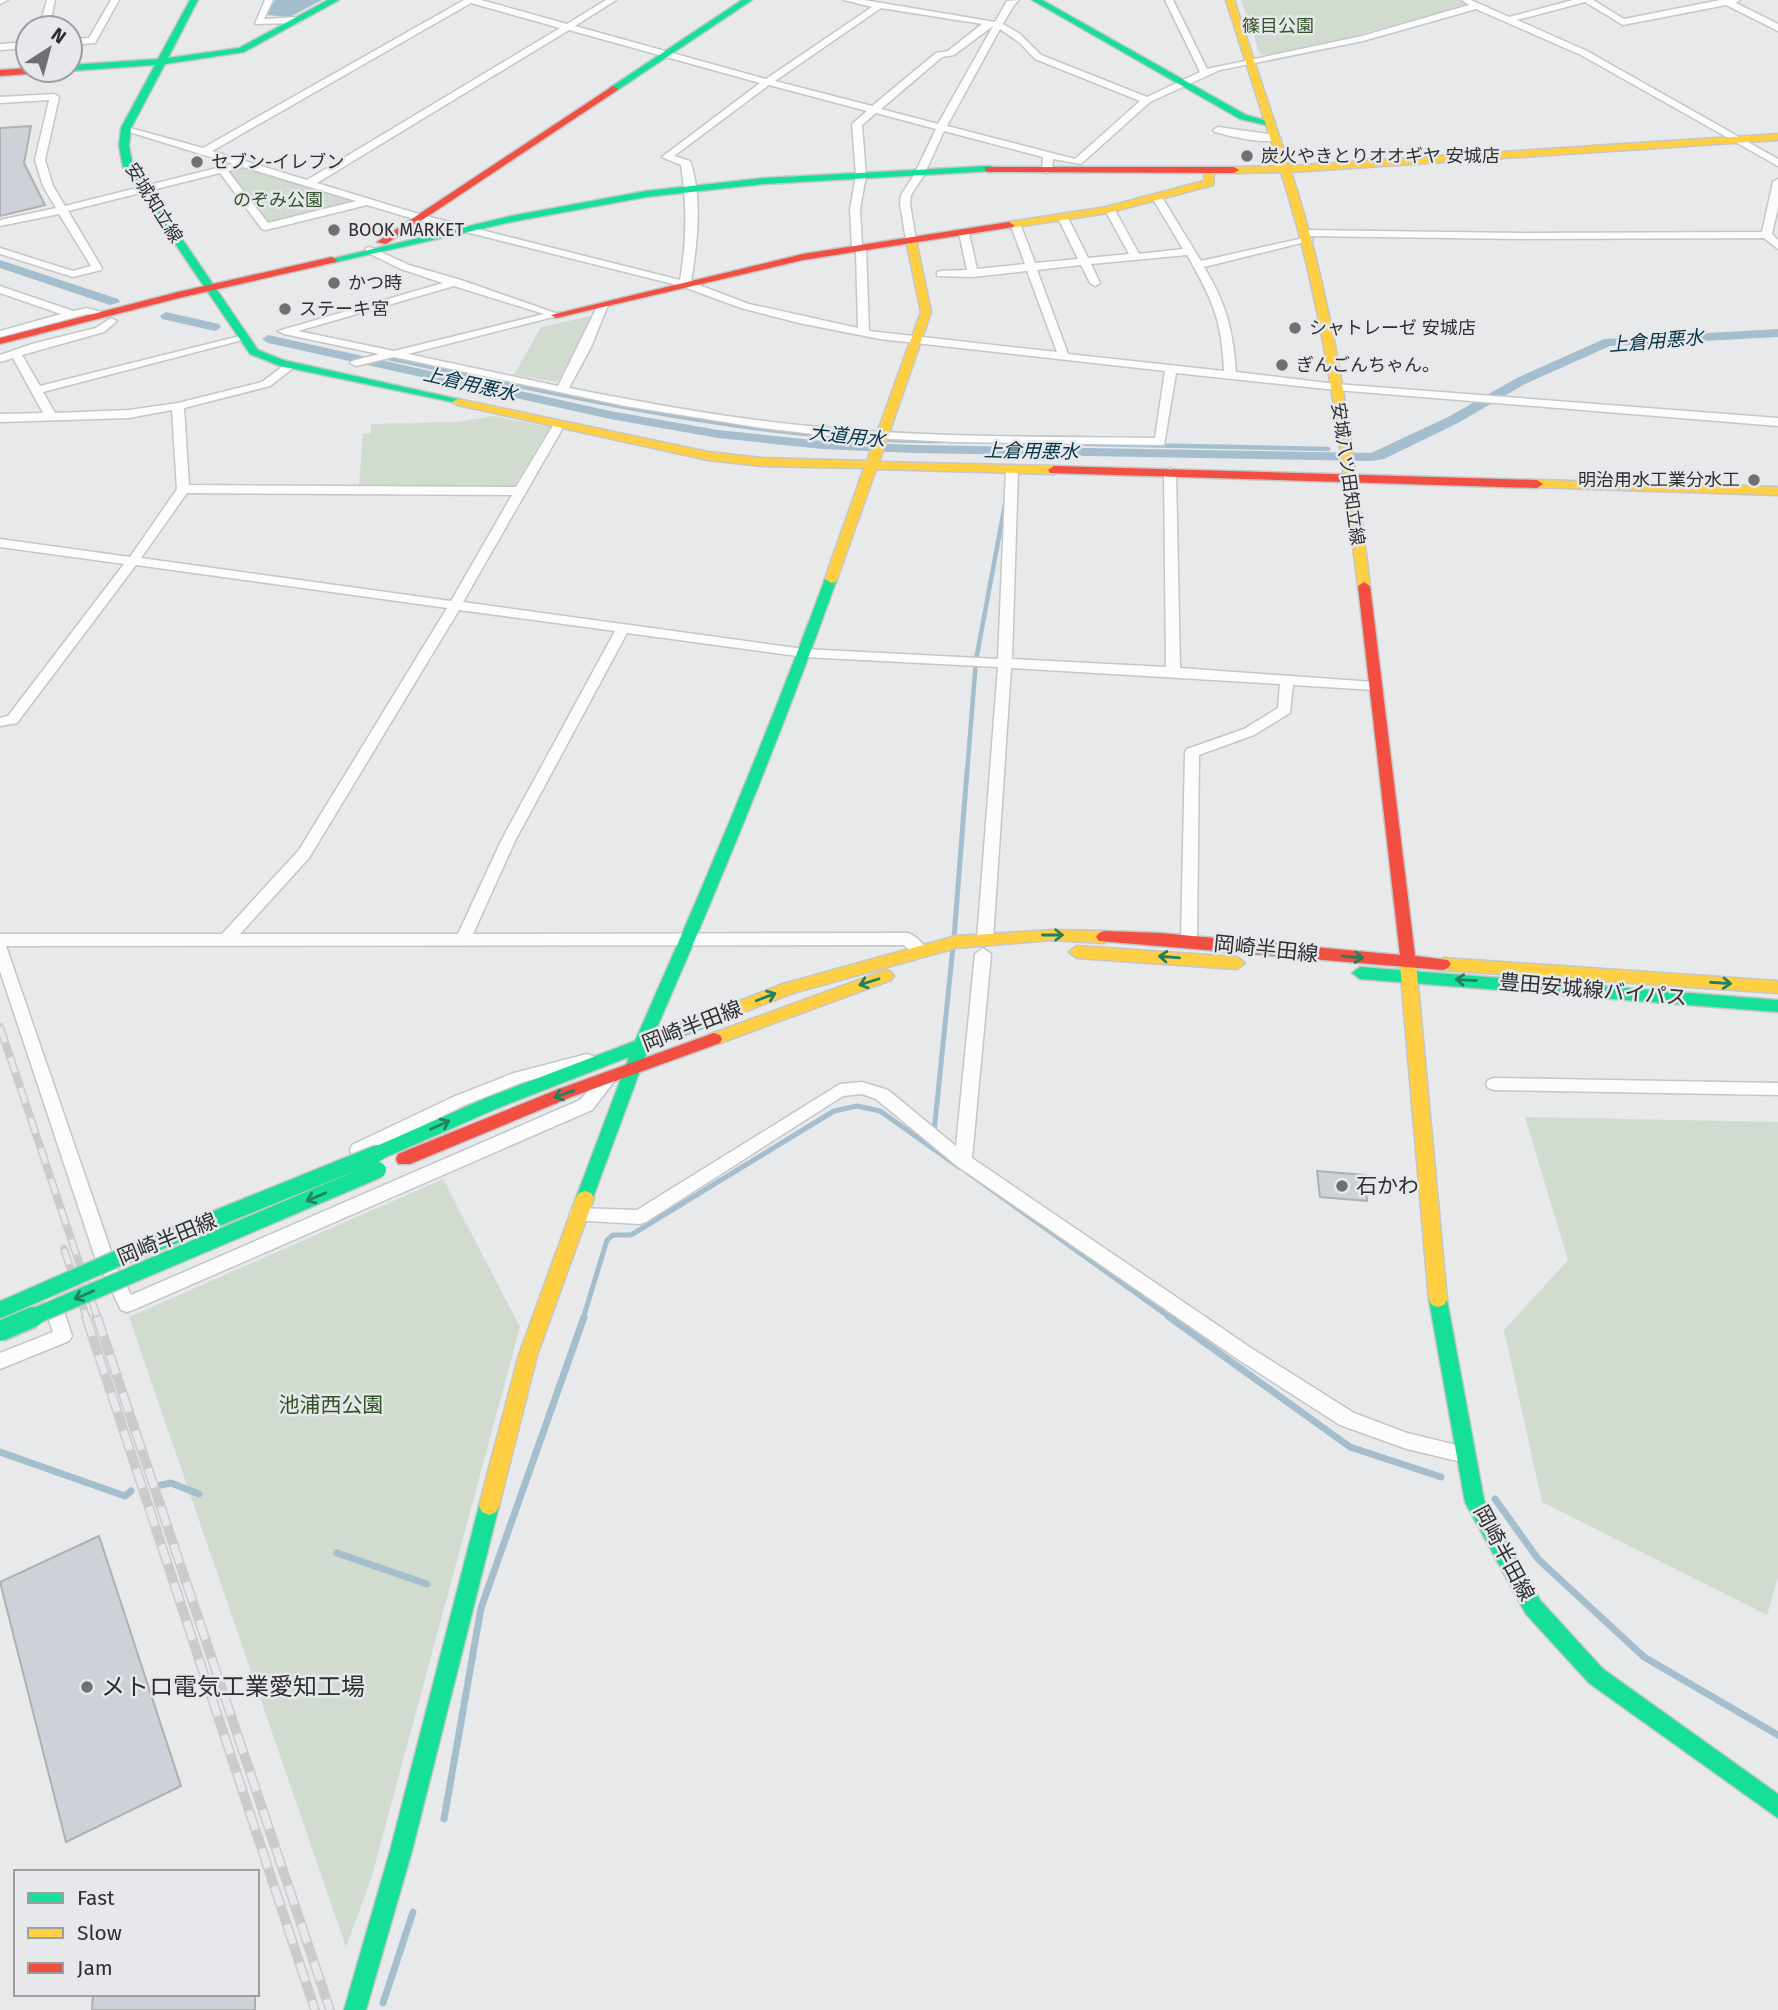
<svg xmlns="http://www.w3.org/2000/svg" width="1778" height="2010" viewBox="0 0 1778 2010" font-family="'Fira Sans','Noto Sans JP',sans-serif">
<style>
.green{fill:#d1dbd0}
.water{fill:#a5becd}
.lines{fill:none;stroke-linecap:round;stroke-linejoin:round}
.stream-far2{stroke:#a5becd;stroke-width:4.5}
.stream-far1{stroke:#a5becd;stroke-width:5}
.stream{stroke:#a5becd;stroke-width:7}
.canal{fill:#a5becd;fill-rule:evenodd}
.building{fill:#ced2d8;stroke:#afb0b1;stroke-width:2}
.street-casing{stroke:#c5c6c7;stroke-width:3}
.fast-casing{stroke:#c5c6c7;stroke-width:3}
.slow-casing{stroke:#c5c6c7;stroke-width:3}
.jam-casing{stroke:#c5c6c7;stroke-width:3}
.street{fill:#fcfcfc;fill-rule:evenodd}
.fast{fill:#16e098;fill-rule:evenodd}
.slow{fill:#ffcf43;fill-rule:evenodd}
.jam{fill:#f24e42;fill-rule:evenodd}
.rail-far1-casing{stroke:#cbcbcc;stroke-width:8}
.rail-casing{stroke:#cbcbcc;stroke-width:10}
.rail-far1{stroke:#e7e8eb;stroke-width:5;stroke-dasharray:16;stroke-linecap:butt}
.rail{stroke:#e7e8eb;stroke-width:7;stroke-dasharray:20;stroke-linecap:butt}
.fast-bridge-far1-casing{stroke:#c5c6c7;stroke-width:19;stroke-linecap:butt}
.fast-bridge-casing{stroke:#c5c6c7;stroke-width:24;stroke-linecap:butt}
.fast-bridge-far1{stroke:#16e098;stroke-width:16}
.fast-bridge{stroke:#16e098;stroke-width:20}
.oneway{stroke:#237f5f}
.poi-dot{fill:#6f7071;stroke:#e7e8eb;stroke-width:2.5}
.labels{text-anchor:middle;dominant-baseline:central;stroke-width:5;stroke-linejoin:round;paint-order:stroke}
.far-park-label{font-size:18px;fill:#315326;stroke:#e7e8eb}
.far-poi-label{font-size:18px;fill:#2e2f30;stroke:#e7e8eb;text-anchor:start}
.far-street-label{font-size:18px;fill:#2e2f30;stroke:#e7e8eb}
.far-water-label{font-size:19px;font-style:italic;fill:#003148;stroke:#e7e8eb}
.street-label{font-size:21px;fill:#2e2f30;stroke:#e7e8eb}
.poi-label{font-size:21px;fill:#2e2f30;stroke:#e7e8eb;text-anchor:start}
.park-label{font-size:21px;fill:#315326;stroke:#e7e8eb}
.near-poi-label{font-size:24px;fill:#2e2f30;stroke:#e7e8eb;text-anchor:start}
</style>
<rect width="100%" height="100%" fill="#e8e9ea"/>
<!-- green -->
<path class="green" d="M 1241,0 L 1460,0 L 1466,5 L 1321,45 L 1267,56 L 1260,54 Z
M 246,167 L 356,201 L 274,223 L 266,222 L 230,172 Z
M 596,315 L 557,382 L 514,375 L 541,327 Z
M 493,416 L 550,427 L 514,487 L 359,486 L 363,434 L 371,434 L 371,424 L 458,422 Z
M 1525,1117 L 1778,1122 L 1778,1578 L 1767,1615 L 1542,1502 L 1504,1330 L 1568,1260 Z
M 443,1179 L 520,1327 L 371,1879 L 346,1947 L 129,1317 Z"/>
<!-- water -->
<path class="water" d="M 275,0 L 322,0 L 290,17 L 266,15 Z"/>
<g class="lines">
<!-- stream-far2 -->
<path class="stream-far2" d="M 374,355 C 560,394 749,441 940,441
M 1086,444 L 1328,449
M 967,773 L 976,660 L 1006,499"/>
<!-- stream-far1 -->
<path class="stream-far1" d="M 954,938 L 967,771
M 934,1132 L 953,947
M 967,1172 L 1172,1319
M 583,1319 L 607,1240 L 613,1235 L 631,1235 L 834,1111 L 857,1106 L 880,1111 L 959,1167"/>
<!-- stream -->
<path class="stream" d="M 1169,1317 L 1350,1447 L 1441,1477
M 0,1452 L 125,1496 L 131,1491
M 161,1485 L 171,1483 L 199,1494
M 1495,1499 L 1538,1559 L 1644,1657 L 1778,1735
M 337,1553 L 427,1584
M 444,1819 L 481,1608 L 584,1317
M 383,2003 L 413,1912"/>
<!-- canal -->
<path class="canal" d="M 0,260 L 118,299 L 120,302 L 110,305 L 0,268 Z
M 166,312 L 219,324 L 221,327 L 215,331 L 162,319 L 160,316 Z
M 1778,329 L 1778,337 L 1610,346 L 1525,384 L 1458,423 L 1384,459 L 1371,461 L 913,453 L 822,449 L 718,438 L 610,419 L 268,343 L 262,339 L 268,335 L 610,411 L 718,430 L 822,441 L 913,445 L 1371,453 L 1448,417 L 1517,378 L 1604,339 Z"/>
</g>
<!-- building -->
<path class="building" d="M 31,126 L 24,163 L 45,205 L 0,216 L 0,128 Z
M 1317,1171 L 1365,1175 L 1367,1201 L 1320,1197 Z
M 99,1536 L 181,1786 L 66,1842 L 0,1582 Z
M 93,1994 L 255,1994 L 255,2010 L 92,2010 Z"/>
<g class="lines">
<defs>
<path id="street" d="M 0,0 L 8,0 L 0,4 Z
M 47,0 L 55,0 L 49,28 L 39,28 Z
M 111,0 L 119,0 L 95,43 L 70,45 L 70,39 L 89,38 Z
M 265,0 L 273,0 L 264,19 L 298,17 L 302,20 L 298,23 L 255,24 Z
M 464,0 L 481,0 L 567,24 L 606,0 L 616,0 L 575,26 L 766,79 L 872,7 L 844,0 L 864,0 L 995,22 L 1007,1 L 1019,0 L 1014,5 L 1003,24 L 1020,34 L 1041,55 L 1147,97 L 1200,72 L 1165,0 L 1173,0 L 1207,69 L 1362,36 L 1469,5 L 1462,0 L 1471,0 L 1509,17 L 1573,0 L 1593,0 L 1624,19 L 1720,0 L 1740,0 L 1736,3 L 1778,24 L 1778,31 L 1726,5 L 1623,25 L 1585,2 L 1517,20 L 1587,51 L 1778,159 L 1778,166 L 1581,55 L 1476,9 L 1363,41 L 1220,70 L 1150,102 L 1081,164 L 1053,159 L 1052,170 L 1047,173 L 1042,170 L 1043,157 L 944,131 L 924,175 L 911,195 L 910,204 L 916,240 L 911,243 L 906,240 L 900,204 L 901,195 L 914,175 L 936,129 L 876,113 L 862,125 L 866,176 L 860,209 L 862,245 L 866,248 L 869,331 L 1057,352 L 1027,271 L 973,277 L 937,276 L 937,272 L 941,271 L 967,270 L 959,233 L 964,230 L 969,233 L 977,269 L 1025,264 L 1011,226 L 1016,223 L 1021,226 L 1035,263 L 1078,259 L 1058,218 L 1063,215 L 1068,218 L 1088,258 L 1129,254 L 1105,210 L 1110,207 L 1115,210 L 1139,254 L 1183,249 L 1153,199 L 1158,196 L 1163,199 L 1201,261 L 1308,237 L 1313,240 L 1204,267 C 1226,303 1233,330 1236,372 L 1336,384 L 1778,418 L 1778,426 L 1336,390 L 1176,373 L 1164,445 L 954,442 L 831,436 L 762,428 L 625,406 L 394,357 L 356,366 L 350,363 L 352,361 L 379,354 L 284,334 L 278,331 L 443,283 L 401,269 L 366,252 L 366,248 L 370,247 L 409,265 L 461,280 L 561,315 L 408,354 L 558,386 L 598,305 L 603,302 L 608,305 L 591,347 L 569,388 C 656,405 743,421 831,428 C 938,438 1047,436 1155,438 L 1165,371 L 880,339 L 799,323 L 741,308 L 681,286 L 414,219 L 367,205 L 266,230 L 262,229 L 220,173 L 68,211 L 102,268 L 101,270 L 73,277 L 0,254 L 0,248 L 73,271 L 91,266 L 59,214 L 0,226 L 0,220 L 56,208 L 43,186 L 35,160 L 49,100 L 0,103 L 0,97 L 54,94 L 59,97 L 45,160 L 53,186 L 65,206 L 233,164 L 123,130 L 123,126 L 203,148 ZM 471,3 L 560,28 L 307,180 L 212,151 ZM 881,8 L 982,24 L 948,51 L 936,53 L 872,106 L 775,81 ZM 993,26 L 938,124 L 881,109 L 942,57 L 954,55 ZM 1000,29 L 1020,43 L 1035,59 L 1140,101 L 1075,159 L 947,126 ZM 569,30 L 760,83 L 662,157 L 681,165 C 687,204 687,241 680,280 L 422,215 L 317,183 ZM 769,85 L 867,111 L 852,124 L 856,176 L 850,209 L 852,248 L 856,251 L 858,328 L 749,304 L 691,282 C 697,245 703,197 690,161 L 674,156 ZM 243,167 L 356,201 L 268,223 L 228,171 ZM 1187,255 C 1212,299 1222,319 1224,371 L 1068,354 L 1037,270 L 1081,265 L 1090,283 L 1095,286 L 1100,283 L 1091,264 ZM 454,286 L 544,314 L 394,351 L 298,331 Z
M 28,42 L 28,48 L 0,50 L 0,44 Z
M 1218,127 L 1276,135 L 1281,138 C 1268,146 1230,136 1215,132 L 1213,130 Z
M 1778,179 L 1778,207 L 1772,234 L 1778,240 L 1778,249 L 1764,238 L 1521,239 L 1306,236 L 1301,233 L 1306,230 L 1521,233 L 1762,232 L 1773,182 Z
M 0,286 L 73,311 L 87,308 L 109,314 L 104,317 L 87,314 L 0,337 L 0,331 L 61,314 L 0,293 Z
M 111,318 L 117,321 L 104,332 L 22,355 L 40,386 L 244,335 L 250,338 L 43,392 L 55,413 L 129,410 L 178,403 L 262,382 L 287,363 L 297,365 L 270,386 L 184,408 L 189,485 L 516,487 L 555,422 L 563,422 L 565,424 L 463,602 L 804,649 L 998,659 L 1006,469 L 1012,465 L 1018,469 L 1012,659 L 1166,667 L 1164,472 L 1170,468 L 1176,472 L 1180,668 L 1374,682 L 1381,686 L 1374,690 L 1293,685 L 1290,713 L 1254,735 L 1199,755 L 1197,941 L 1189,947 L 1181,941 L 1185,752 L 1187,749 L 1244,729 L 1278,708 L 1280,684 L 1011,668 L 993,939 L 985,945 L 977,939 L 998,667 L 804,657 L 627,633 L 515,841 L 473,934 L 908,933 C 916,936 923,943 927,950 L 924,954 L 914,954 L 904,945 L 6,946 L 113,1257 L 110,1262 L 104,1264 L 98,1262 L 95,1257 L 0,971 L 0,934 L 222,934 L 299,850 L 447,608 L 136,565 L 17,723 L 0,726 L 0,718 L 8,716 L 124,564 L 0,547 L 0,539 L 130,557 L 177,489 L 172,410 L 129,418 L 0,422 L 0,414 L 43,413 L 13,358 L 0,362 L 0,355 L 32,344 L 96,328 ZM 187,493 L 512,495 L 451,601 L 141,558 ZM 459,610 L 615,631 L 501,841 L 458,934 L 240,934 L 309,858 Z
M 983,948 L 991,954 L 972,1158 L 1251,1348 L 1354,1413 L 1407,1433 L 1473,1449 L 1475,1455 L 1473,1461 L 1466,1463 L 1407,1449 L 1340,1425 L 1239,1360 L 957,1166 L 876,1099 L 862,1094 L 843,1096 L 646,1222 L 640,1224 L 572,1220 L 569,1215 L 572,1210 L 578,1208 L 637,1210 L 840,1084 L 862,1082 L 888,1090 L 956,1146 L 975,954 Z
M 587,1054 L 593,1056 L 595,1060 L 593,1064 L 523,1082 L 465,1105 L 364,1155 L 352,1155 L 350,1150 L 352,1145 L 453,1097 L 514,1073 Z
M 608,1073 L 614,1075 L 616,1079 L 592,1110 L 133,1310 L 127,1312 L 121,1310 L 104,1275 L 107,1270 L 113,1268 L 119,1270 L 131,1295 L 580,1100 L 602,1075 Z
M 1494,1078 L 1778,1083 L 1778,1095 L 1494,1090 L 1488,1088 L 1486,1084 L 1488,1080 Z
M 52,1295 L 58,1297 L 61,1302 L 72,1336 L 69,1341 L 0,1369 L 0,1353 L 53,1332 L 43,1302 L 46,1297 Z"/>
<path id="fast" d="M 190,0 L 198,0 L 168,58 L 239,48 L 328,0 L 339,0 L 244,52 L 165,64 L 131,128 L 129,146 L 133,167 L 258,350 L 283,360 L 462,400 L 462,404 L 280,366 L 250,354 L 123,167 L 119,146 L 121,128 L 155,65 L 70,71 L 67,70 L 70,70 L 70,65 L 158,59 Z
M 742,0 L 752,0 L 616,91 L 608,89 Z
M 1032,0 L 1042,0 L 1246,115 L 1275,123 L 1270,126 L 1240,119 Z
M 989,166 L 993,167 L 993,171 L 765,184 L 646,197 L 511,222 L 332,263 L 327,260 L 511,216 L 646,191 L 765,178 Z
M 831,575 L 837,579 C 782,733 720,884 654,1034 L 702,1016 L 708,1018 L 710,1022 L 708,1026 L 648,1049 L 591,1203 L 585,1205 L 579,1203 L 576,1198 L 629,1057 L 498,1108 L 384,1158 L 372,1158 L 370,1153 L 372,1148 L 486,1098 L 635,1041 C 703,889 767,735 825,579 Z
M 1360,967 L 1778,1000 L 1778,1012 L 1360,979 L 1352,973 Z
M 1438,1293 L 1444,1295 L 1447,1300 L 1484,1500 L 1540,1600 L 1603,1669 L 1778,1794 L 1778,1818 L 1589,1683 L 1526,1614 L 1465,1502 L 1429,1300 L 1432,1295 Z
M 489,1497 L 496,1500 L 499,1506 L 412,1851 L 366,2010 L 344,2010 L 390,1851 L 479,1506 L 482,1500 Z"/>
<path id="slow" d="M 1226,0 L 1234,0 L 1289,166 L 1778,134 L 1778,140 L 1291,172 C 1335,305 1353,447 1370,586 L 1364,590 L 1358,586 C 1341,447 1324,305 1281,172 L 1234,173 L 1229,170 L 1234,167 L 1279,166 Z
M 1205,169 L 1214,171 L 1213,185 L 1107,213 L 1009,228 L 1004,225 L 1009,222 L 1106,207 L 1204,181 Z
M 911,237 L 916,240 L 931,312 L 879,462 L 1054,466 L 1060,470 L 1054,474 L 876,469 L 836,582 L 831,583 L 825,579 L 864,468 L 762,466 L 708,460 L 458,405 L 452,402 L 458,399 L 708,452 L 762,458 L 867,461 L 921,312 L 906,240 Z
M 1537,480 L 1778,487 L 1778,495 L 1533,487 L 1531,484 Z
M 1052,930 L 1104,931 L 1112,937 L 1104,943 L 1052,940 L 956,948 L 793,993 L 702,1028 L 696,1026 L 694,1022 L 696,1018 L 783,984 L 956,936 Z
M 1077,946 L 1237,957 L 1245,963 L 1237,969 L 1077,958 L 1069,952 Z
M 1408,958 L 1416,964 L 1447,1300 L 1444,1305 L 1438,1307 L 1432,1305 L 1429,1300 L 1400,964 Z
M 1443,958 L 1778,981 L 1778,993 L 1443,970 L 1435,964 Z
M 886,970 L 891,972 L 894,976 L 891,980 L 720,1043 L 708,1043 L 706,1039 L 708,1035 Z
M 585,1191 L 591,1193 L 594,1198 L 537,1355 L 499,1506 L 496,1512 L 489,1515 L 482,1512 L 479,1506 L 519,1355 L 576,1198 L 579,1193 Z"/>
<path id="jam" d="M 28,68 L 45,70 L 40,73 L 0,76 L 0,70 Z
M 613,86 L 618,89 L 616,91 L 386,244 L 377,242 Z
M 985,167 L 1234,167 L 1239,170 L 1234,173 L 989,172 L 985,171 Z
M 1009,222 L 1014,225 L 1013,227 L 803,260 L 556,318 L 551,315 L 803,254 Z
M 332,257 L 337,260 L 336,262 L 179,298 L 0,344 L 0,338 L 178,292 Z
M 1054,466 L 1537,480 L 1543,484 L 1537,488 L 1050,473 L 1048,470 Z
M 1364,582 L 1370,586 L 1415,956 L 1448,960 L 1451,964 L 1448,968 L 1443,970 L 1099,941 L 1096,937 L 1099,933 L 1104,931 L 1160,933 L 1400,955 L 1358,586 Z
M 714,1033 L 720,1035 L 722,1039 L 720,1043 L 571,1097 L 410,1164 L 398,1164 L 396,1159 L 398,1154 L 559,1089 Z"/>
</defs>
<!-- street casing -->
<use href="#street" class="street-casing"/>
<!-- fast casing -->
<use href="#fast" class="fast-casing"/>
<!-- slow casing -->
<use href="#slow" class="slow-casing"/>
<!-- jam casing -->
<use href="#jam" class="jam-casing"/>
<!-- street -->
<use href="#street" class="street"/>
<!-- fast -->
<use href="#fast" class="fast"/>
<!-- slow -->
<use href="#slow" class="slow"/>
<!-- jam -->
<use href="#jam" class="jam"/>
<defs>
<path id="rail-far1" d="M 0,1027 L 98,1319
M 64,1249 L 87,1319"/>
<path id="rail" d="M 86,1317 L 315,2010
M 97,1317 L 330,2010"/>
</defs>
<!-- rail-far1 casing -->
<use href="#rail-far1" class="rail-far1-casing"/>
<!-- rail casing -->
<use href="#rail" class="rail-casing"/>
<!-- rail-far1 -->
<use href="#rail-far1" class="rail-far1"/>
<!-- rail -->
<use href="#rail" class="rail"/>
<defs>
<path id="fast-bridge-far1" d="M 0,1310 L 121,1257 L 378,1153
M 28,1319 L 378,1170"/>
<path id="fast-bridge" d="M 0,1331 L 33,1317"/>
</defs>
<!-- fast-bridge-far1 casing -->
<use href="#fast-bridge-far1" class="fast-bridge-far1-casing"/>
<!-- fast-bridge casing -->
<use href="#fast-bridge" class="fast-bridge-casing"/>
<!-- fast-bridge-far1 -->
<use href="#fast-bridge-far1" class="fast-bridge-far1"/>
<!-- fast-bridge -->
<use href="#fast-bridge" class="fast-bridge"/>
</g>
<!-- one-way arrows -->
<defs><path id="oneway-shaft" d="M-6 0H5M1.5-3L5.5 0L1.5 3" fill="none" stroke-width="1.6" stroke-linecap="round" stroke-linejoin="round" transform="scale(1.75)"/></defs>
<g class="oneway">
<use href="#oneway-shaft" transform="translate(1053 935)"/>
<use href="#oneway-shaft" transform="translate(1169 957) rotate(-175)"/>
<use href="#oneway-shaft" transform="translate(1353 957) rotate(5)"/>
<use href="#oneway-shaft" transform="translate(1466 980) rotate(-177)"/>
<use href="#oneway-shaft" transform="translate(869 982) rotate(162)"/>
<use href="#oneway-shaft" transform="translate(1721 983) rotate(4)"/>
<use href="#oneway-shaft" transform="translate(766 997) rotate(-21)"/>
<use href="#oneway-shaft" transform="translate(564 1094) rotate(160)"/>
<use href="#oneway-shaft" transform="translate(440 1125) rotate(-24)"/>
<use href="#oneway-shaft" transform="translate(316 1197) rotate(157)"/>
<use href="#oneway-shaft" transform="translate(84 1295) rotate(157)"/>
</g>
<!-- markers -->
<g class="poi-dot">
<circle cx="1247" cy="156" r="7"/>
<circle cx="197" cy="162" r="7"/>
<circle cx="334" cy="230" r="7"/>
<circle cx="334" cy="283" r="7"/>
<circle cx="285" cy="309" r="7"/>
<circle cx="1295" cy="328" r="7"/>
<circle cx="1282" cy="365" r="7"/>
<circle cx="1754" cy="480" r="7"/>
<circle cx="1342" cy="1186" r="7"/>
<circle cx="87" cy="1687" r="7"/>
</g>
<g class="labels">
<!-- far-park labels -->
<g class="far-park-label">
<text x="1278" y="26">篠目公園</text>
<text x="278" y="200">のぞみ公園</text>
</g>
<!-- far-poi labels -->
<g class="far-poi-label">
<text x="1261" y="156">炭火やきとりオオギヤ 安城店</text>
<text x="211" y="162">セブン-イレブン</text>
<text x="348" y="230">BOOK MARKET</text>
<text x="348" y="283">かつ時</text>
<text x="299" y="309">ステーキ宮</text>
<text x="1309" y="328">シャトレーゼ 安城店</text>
<text x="1296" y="365">ぎんごんちゃん。</text>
<text x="1740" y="480" text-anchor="end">明治用水工業分水工</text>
</g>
<!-- far-street labels -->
<g class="far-street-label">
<text transform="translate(154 203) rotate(58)">安城知立線</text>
<text transform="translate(1348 474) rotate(82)">安城八ツ田知立線</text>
</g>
<!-- far-water labels -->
<g class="far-water-label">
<text transform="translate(1656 341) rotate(-5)">上倉用悪水</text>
<text transform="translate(470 384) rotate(13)">上倉用悪水</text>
<text transform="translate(847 436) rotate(6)">大道用水</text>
<text transform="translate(1031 451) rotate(1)">上倉用悪水</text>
</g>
<!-- street labels -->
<g class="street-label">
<text transform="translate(1266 949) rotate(6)">岡崎半田線</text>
<text transform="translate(1593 990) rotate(5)">豊田安城線バイパス</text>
<text transform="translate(692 1026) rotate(-21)">岡崎半田線</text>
<text transform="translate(167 1239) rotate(-22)">岡崎半田線</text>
<text transform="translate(1504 1553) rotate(62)">岡崎半田線</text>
</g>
<!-- poi labels -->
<g class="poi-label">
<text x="1356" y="1186">石かわ</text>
</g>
<!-- park labels -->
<g class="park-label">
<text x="331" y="1405">池浦西公園</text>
</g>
<!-- near-poi labels -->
<g class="near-poi-label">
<text x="101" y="1687">メトロ電気工業愛知工場</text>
</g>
</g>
<!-- legend -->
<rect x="14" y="1870" width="245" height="126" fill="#e7e8eb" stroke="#9d9ea0" stroke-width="2"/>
<rect x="28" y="1893" width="35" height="10" fill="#16e098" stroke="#9d9ea0" stroke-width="2"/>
<text x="77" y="1905" font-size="21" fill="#2e2f30">Fast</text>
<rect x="28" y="1928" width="35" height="10" fill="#ffcf43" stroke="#9d9ea0" stroke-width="2"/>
<text x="77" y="1940" font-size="21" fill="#2e2f30">Slow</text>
<rect x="28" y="1963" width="35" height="10" fill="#f24e42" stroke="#9d9ea0" stroke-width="2"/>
<text x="77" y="1975" font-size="21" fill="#2e2f30">Jam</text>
<!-- north arrow -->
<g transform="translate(49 49) rotate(36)"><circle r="33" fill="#e7e8eb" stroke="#9d9ea0" stroke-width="2"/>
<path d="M0-5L12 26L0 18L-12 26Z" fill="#6f7071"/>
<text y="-10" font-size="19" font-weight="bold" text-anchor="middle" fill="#2e2f30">N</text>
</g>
</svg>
